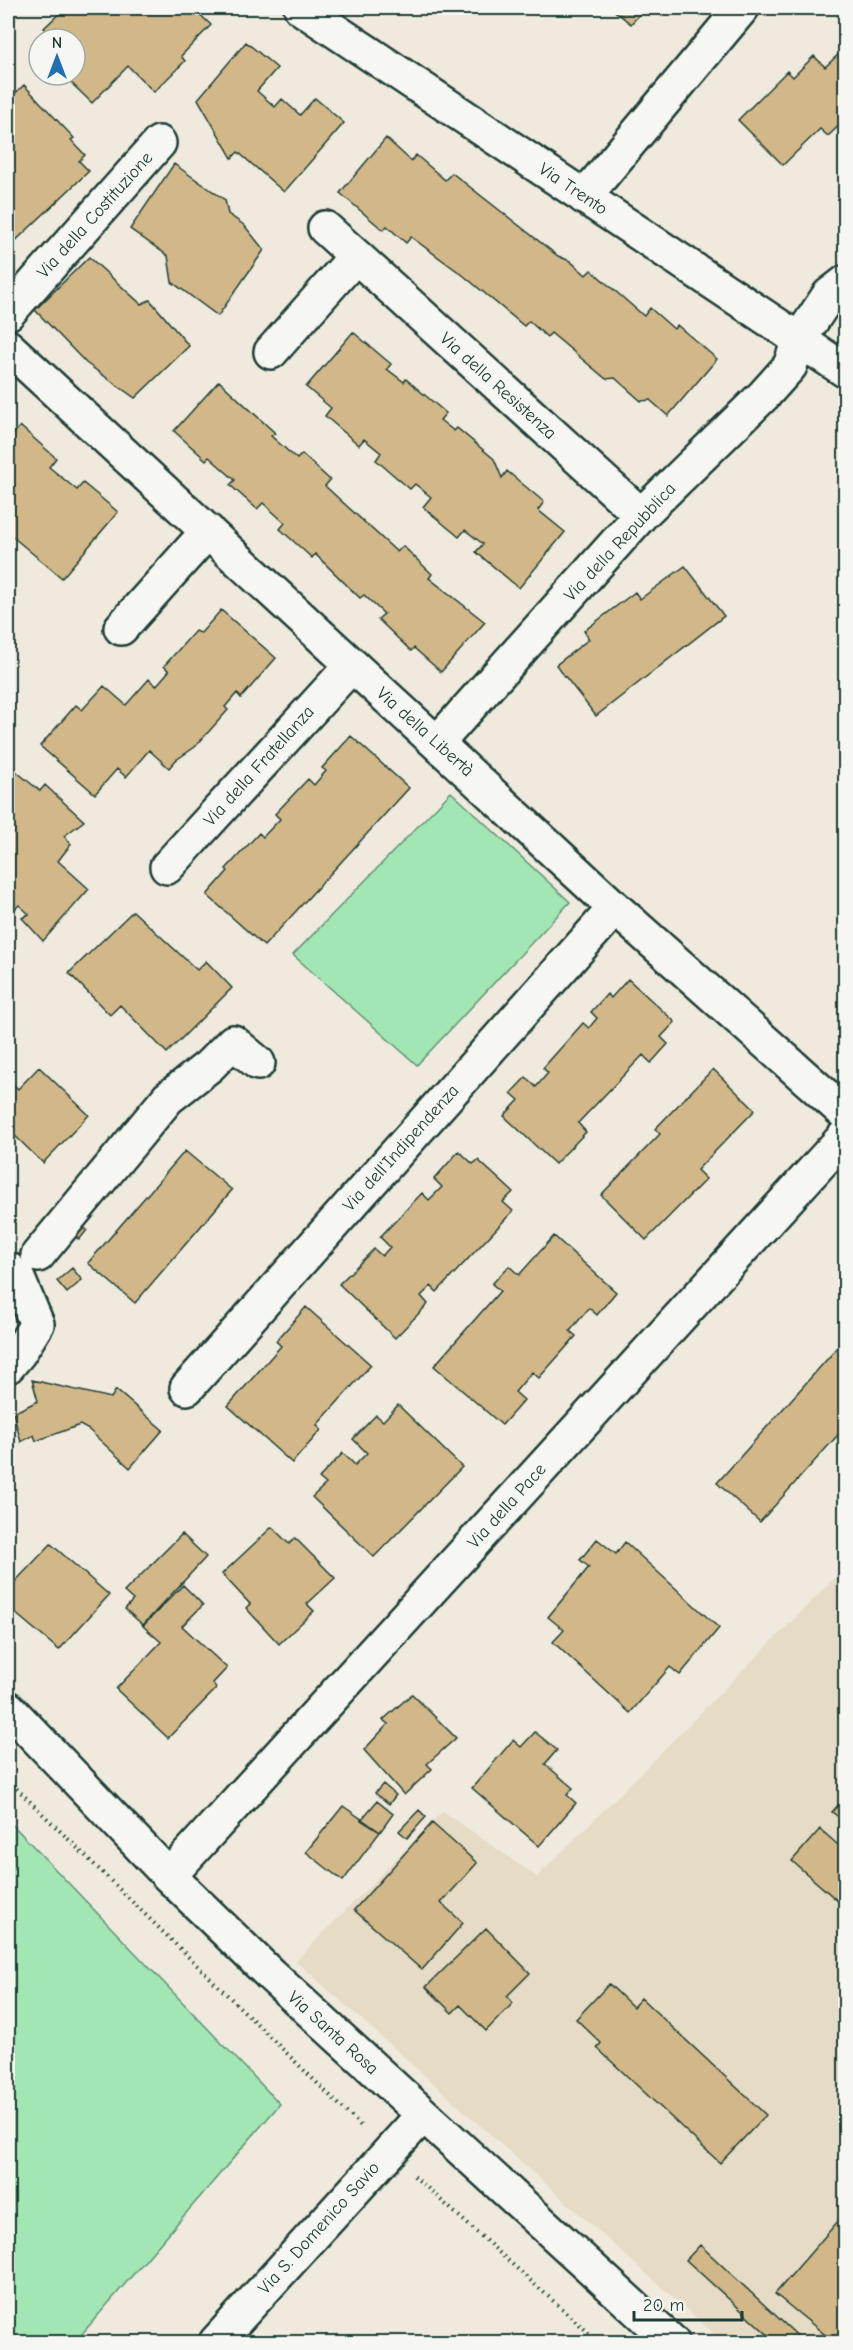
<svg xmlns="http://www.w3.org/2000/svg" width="853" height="2350" viewBox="0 0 853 2350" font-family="'Comic Neue',sans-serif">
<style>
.built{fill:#e6dbc4}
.green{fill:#a2e7b3;stroke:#609274;stroke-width:1.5}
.building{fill:#d2b888;stroke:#1f3d34;stroke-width:1.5}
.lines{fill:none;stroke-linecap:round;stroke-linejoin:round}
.minor-casing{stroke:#1f3d34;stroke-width:38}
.path{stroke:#1f3d34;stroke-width:4;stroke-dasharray:1.5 4.5;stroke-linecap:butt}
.minor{stroke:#f6f6f2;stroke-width:33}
.labels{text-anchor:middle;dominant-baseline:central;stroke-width:5;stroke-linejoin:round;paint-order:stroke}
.street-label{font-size:18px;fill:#1f3d34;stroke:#f6f6f2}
</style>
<rect width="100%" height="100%" fill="#efeadd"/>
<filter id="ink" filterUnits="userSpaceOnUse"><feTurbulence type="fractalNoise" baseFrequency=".0167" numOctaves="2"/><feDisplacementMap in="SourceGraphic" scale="12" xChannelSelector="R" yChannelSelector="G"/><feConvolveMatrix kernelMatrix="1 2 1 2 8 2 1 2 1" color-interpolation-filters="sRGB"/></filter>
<g filter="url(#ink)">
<!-- built -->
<path class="built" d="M 845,1568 L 845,2342 L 723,2342 L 296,1961 L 443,1811 L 537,1877 Z"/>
<!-- green -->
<path class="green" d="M 451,792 L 570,902 L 417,1065 L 293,955 Z
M 8,1820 L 280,2104 L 75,2342 L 8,2342 Z"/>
<!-- building -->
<path class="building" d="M 65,8 L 110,8 L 113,10 L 116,8 L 193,8 L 211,25 L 181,56 L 185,61 L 154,92 L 128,66 L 92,103 L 63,75 L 75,75 L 75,39 L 50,39 L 53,36 L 44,28 Z
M 611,8 L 645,8 L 631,24 Z
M 246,42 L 277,68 L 257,91 L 275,107 L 282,99 L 300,115 L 315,98 L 344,123 L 284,192 L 238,152 L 232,158 L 198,99 Z
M 842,51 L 846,55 L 846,119 L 828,136 L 820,129 L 783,165 L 738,120 L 787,71 L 793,77 L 814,56 L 825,67 Z
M 24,85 L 74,138 L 71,140 L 85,155 L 79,161 L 89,171 L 8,248 L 8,100 Z
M 386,138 L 411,161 L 416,155 L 445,180 L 452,173 L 558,256 L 570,261 L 586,275 L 591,270 L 644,316 L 650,308 L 674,329 L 677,325 L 717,359 L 668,416 L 650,400 L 641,401 L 615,378 L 606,379 L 551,333 L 547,337 L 529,321 L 524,326 L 464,276 L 411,237 L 406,243 L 387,226 L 383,230 L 340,193 Z
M 174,164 L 225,200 L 228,214 L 244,225 L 264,250 L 218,316 L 172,282 L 168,256 L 130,229 Z
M 89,257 L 141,304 L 150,300 L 189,346 L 135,398 L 86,363 L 35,310 Z
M 353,332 L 391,364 L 387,369 L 404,382 L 406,379 L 446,413 L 440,420 L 454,431 L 457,428 L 494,459 L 502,478 L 507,471 L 544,502 L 538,510 L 565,532 L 519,588 L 476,552 L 483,544 L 465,530 L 459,537 L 423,507 L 431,497 L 415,484 L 410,489 L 376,460 L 381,453 L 364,439 L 359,445 L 325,416 L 331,408 L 306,387 Z
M 219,381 L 275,433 L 271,436 L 297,459 L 302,454 L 330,480 L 325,486 L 397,552 L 403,546 L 432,574 L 429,578 L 485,622 L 441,672 L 414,648 L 411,651 L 378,619 L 384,614 L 364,595 L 360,598 L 315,554 L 312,558 L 280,529 L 285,523 L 263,503 L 257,509 L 230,485 L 235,480 L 209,457 L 206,460 L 174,431 Z
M 20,426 L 56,458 L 49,467 L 77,490 L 83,483 L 118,512 L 62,578 L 8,533 L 8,441 Z
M 685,566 L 724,616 L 596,716 L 556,665 L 589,639 L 584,631 L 635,592 L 640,599 Z
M 221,610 L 276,658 L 241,698 L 237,693 L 225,707 L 228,710 L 195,747 L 176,760 L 169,768 L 149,750 L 126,777 L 117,769 L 95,794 L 40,746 L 76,705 L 82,710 L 104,686 L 126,705 L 149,679 L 156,686 L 169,671 L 164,666 L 195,631 L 201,633 Z
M 351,736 L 409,788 L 264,946 L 207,895 L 228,871 L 226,869 L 259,833 L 263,837 L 280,819 L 275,814 L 308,779 L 314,785 L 326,771 L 322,768 Z
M 12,768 L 40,791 L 45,785 L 84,821 L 64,836 L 71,844 L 58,861 L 89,889 L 43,941 L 22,918 L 29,914 L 19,905 L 13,911 L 8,905 L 8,861 L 12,855 L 8,851 L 8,773 Z
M 133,911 L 197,970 L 206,961 L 232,988 L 167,1053 L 120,1005 L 110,1015 L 69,973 Z
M 628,979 L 675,1022 L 661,1037 L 668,1044 L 651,1063 L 643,1055 L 578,1123 L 586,1132 L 555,1164 L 504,1116 L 519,1100 L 511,1093 L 526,1077 L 536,1087 L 548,1073 L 543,1068 L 583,1023 L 589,1028 L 597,1018 L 591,1012 L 607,994 L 611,998 Z
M 39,1067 L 89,1115 L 43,1163 L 8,1129 L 8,1079 L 18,1089 Z
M 713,1069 L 755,1110 L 697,1170 L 706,1179 L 646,1240 L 601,1195 L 660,1134 L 655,1129 Z
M 185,1151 L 232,1190 L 135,1303 L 88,1263 Z
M 459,1151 L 473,1164 L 478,1160 L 513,1192 L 503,1202 L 513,1211 L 437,1292 L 431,1286 L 421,1296 L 428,1304 L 395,1338 L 339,1284 L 374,1249 L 382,1256 L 390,1247 L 380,1237 L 422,1193 L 429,1200 L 442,1187 L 434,1179 Z
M 78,1222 L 87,1230 L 79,1240 L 70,1231 Z
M 554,1236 L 616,1292 L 597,1315 L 589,1308 L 570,1331 L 576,1336 L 539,1378 L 532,1372 L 515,1392 L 524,1400 L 502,1425 L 434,1366 L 500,1291 L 492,1284 L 509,1266 L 519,1275 Z
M 72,1268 L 82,1280 L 67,1293 L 57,1281 Z
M 306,1307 L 371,1365 L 317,1425 L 321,1430 L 292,1463 L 228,1406 L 281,1346 L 276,1341 Z
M 846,1338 L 846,1426 L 760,1522 L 717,1483 Z
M 32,1380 L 111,1398 L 116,1390 L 163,1430 L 130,1468 L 89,1430 L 80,1425 L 36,1441 L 34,1435 L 21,1442 L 13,1413 L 38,1401 Z
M 398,1405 L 462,1467 L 374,1557 L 312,1497 L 326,1484 L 319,1478 L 343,1453 L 355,1465 L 367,1453 L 353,1439 L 376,1415 L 383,1421 Z
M 272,1527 L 289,1544 L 295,1538 L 335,1578 L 307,1604 L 314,1611 L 279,1644 L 246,1608 L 250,1604 L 222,1574 Z
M 182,1534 L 206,1557 L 143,1625 L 125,1609 L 133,1600 L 124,1592 Z
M 597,1539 L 616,1554 L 625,1542 L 719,1628 L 680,1675 L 670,1667 L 630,1713 L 553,1642 L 564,1630 L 548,1617 L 589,1567 L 580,1560 Z
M 51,1544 L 109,1595 L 59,1650 L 8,1607 L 8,1589 Z
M 183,1585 L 203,1605 L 182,1626 L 227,1668 L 213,1683 L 216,1689 L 168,1738 L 116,1689 L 161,1642 L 143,1626 Z
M 412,1694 L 456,1738 L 427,1764 L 432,1769 L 404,1795 L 364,1750 L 388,1724 L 383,1720 Z
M 535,1732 L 557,1750 L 545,1764 L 573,1788 L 567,1795 L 576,1803 L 539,1846 L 472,1788 L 513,1740 L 521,1747 Z
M 383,1784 L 396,1795 L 389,1804 L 375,1793 Z
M 846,1797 L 846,1823 L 832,1812 Z
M 377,1801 L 393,1814 L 380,1832 L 361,1820 Z
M 343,1806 L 380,1832 L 343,1881 L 306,1852 Z
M 419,1810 L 426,1817 L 407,1838 L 399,1831 Z
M 432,1823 L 477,1863 L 441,1903 L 463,1923 L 422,1970 L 354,1910 Z
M 820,1829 L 846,1852 L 846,1908 L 792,1861 Z
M 486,1928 L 530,1973 L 507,1996 L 513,2003 L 486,2031 L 460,2005 L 452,2013 L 426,1987 Z
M 609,1984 L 633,2007 L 641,1998 L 766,2115 L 720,2163 L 597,2048 L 601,2043 L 576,2019 Z
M 846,2212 L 846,2342 L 834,2342 L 775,2294 Z
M 700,2245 L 804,2342 L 776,2342 L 686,2260 Z"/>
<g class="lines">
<defs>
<path id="minor" d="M 301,8 L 846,371
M 584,197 L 742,8
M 356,256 L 641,515
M 8,313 L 159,143
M 8,347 L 615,908 L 846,1114
M 271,352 L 356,256 L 325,228
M 121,628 L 208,531
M 437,743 L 641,515 L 764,395 L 790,366 L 799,340 L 829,295 L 846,282
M 167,867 L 352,665
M 38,1255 L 168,1098 L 209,1066 L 233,1042 L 258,1063
M 8,1269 L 18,1279 L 37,1324 L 19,1353 L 8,1366
M 187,1388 L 615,908
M 8,1708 L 169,1876 L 271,1975 L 672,2342
M 169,1876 L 846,1135
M 216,2342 L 423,2115"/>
</defs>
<!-- minor casing -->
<use href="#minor" class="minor-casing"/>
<!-- path -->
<path class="path" d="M 8,1780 L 363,2128
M 414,2176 L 599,2342"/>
<!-- minor -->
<use href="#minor" class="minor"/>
</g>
</g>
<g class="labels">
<!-- street labels -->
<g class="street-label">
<text transform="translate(573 189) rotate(34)">Via Trento</text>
<text transform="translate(95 215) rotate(-48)">Via della Costituzione</text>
<text transform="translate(498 386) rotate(42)">Via della Resistenza</text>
<text transform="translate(620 542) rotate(-47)">Via della Repubblica</text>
<text transform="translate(425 732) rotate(42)">Via della Libertà</text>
<text transform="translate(259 766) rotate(-48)">Via della Fratellanza</text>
<text transform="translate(401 1148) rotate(-48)">Via dell'Indipendenza</text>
<text transform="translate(507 1506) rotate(-48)">Via della Pace</text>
<text transform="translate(333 2033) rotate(42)">Via Santa Rosa</text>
<text transform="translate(319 2228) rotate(-48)">Via S. Domenico Savio</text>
</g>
</g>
<!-- margin -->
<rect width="853" height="2350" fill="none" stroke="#f6f6f2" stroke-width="30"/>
<rect x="15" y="15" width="823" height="2320" fill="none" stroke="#1f3d34" stroke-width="2" filter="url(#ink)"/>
<!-- north arrow -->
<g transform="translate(57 57)"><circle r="28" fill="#f6f6f2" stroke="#a0aca6" stroke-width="1.5"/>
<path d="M0-4.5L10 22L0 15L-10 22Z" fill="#1f6fb2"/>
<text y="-9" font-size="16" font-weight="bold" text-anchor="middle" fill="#1f3d34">N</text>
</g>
<!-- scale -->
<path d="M634 2311v9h108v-9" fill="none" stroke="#1f3d34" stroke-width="3"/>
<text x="643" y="2311" font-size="18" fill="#1f3d34" stroke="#f6f6f2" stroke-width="4.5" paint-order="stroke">20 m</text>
</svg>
